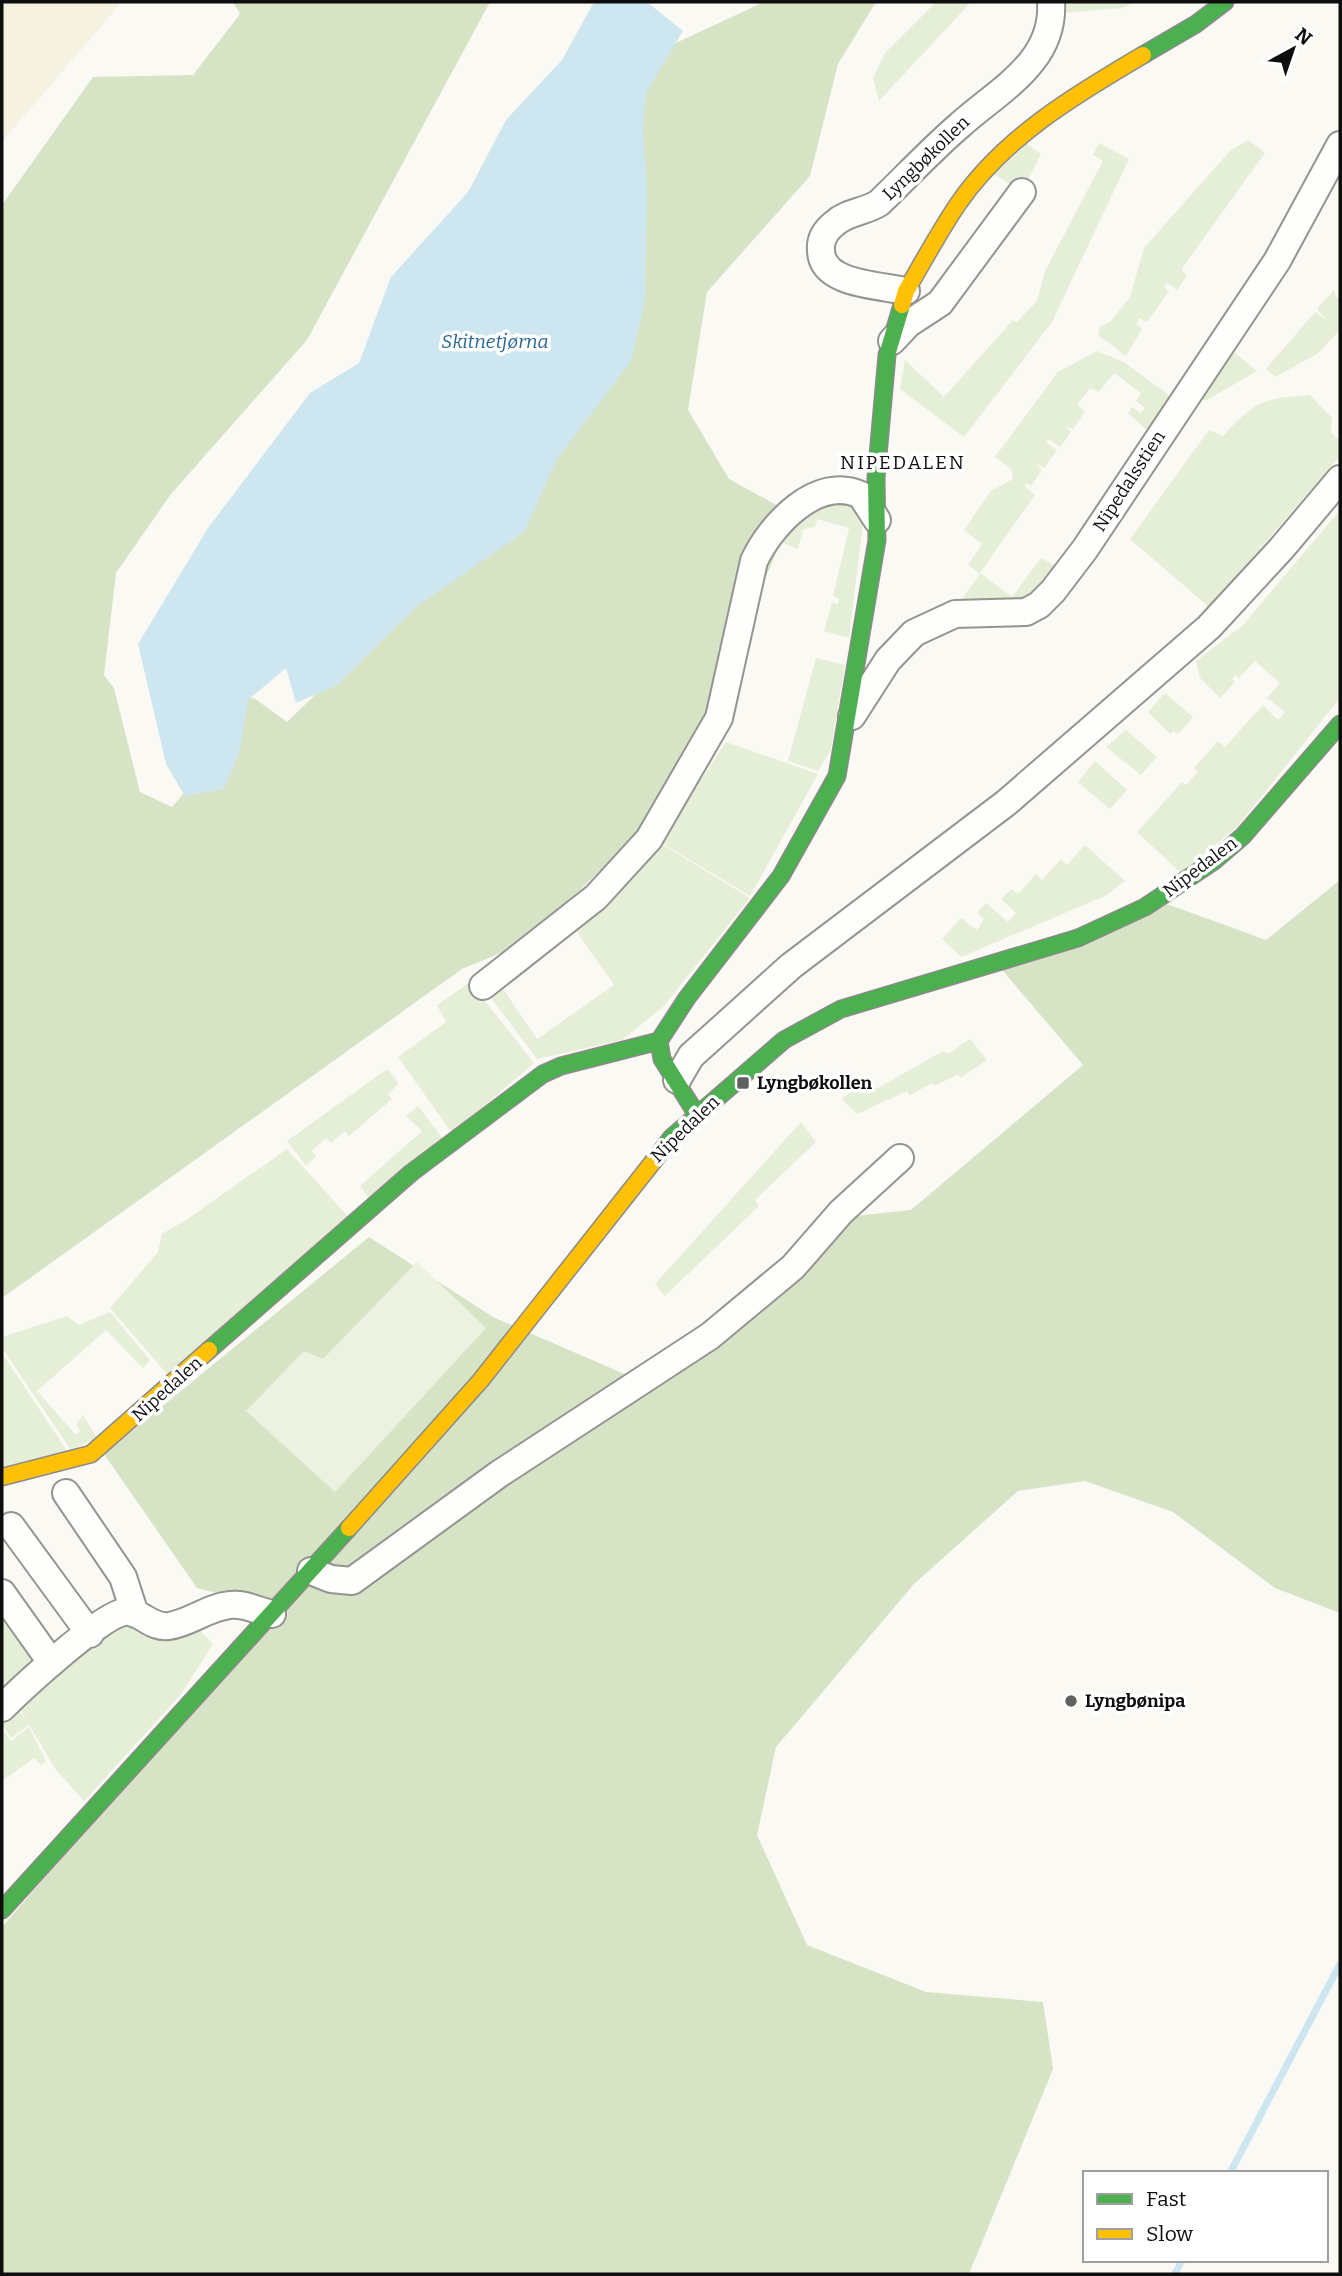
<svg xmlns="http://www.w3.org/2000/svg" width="1342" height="2276" viewBox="0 0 1342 2276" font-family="Bitter,serif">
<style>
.farmland{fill:#f5f2e2}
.green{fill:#e5eed6}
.forest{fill:#d6e4c5}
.pitch{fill:#edf2e0}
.water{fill:#cee6f0}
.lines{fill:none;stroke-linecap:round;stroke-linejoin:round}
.stream{stroke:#cee6f0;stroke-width:7}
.street-casing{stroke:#949492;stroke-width:30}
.fast-casing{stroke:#8b8a88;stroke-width:19}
.slow-casing{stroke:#8b8a88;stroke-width:19}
.street{stroke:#fefefd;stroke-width:26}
.fast{stroke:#4caf50;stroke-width:16}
.slow{stroke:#ffc107;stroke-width:16}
.poi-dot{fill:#61605e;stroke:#fff;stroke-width:2.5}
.labels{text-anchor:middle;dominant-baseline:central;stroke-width:7;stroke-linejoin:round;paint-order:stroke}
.street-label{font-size:18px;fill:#0e0e0e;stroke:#fff}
.poi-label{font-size:18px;font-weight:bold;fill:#0e0e0e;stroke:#fff;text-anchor:start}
.water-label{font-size:19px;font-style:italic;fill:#256692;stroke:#fff}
.neighbourhood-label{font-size:19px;letter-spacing:2px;fill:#0e0e0e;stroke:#fff}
</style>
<rect width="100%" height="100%" fill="#faf9f4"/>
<!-- farmland -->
<path class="farmland" d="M 2,2 L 122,2 L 2,142 Z"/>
<!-- green -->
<path class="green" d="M 936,2 L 971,2 L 879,101 L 873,78 L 885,53 Z
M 1059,2 L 1134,2 L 1123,8 L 1059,13 Z
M 1248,140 L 1265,153 L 1181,270 L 1187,275 L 1177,290 L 1167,283 L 1164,287 L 1169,291 L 1147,322 L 1140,318 L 1136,324 L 1142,329 L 1126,356 L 1098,335 L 1100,327 L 1110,322 L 1130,297 L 1144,248 L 1230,151 Z
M 1099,143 L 1129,159 L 1052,322 L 964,437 L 900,389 L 905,360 L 944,397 L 1013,320 L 1017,322 L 1037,301 L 1045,271 L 1103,161 L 1093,155 Z
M 1027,144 L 1041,154 L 1024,187 L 1017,189 L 994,174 Z
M 1334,290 L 1336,297 L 1340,298 L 1340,330 L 1317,354 L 1275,377 L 1266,369 L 1315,312 L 1326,320 L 1317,309 Z
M 1227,346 L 1257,371 L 1205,401 L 1196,395 Z
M 1097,351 L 1124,362 L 1174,399 L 1150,433 L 1128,413 L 1132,407 L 1140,413 L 1145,408 L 1136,401 L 1141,393 L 1114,373 L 1099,392 L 1090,388 L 1077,405 L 1085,411 L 1073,429 L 1064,426 L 1071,432 L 1060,447 L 1049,439 L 1046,442 L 1057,450 L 1044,468 L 1035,462 L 1042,470 L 1031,486 L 1027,483 L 1024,486 L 1035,495 L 980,573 L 1012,597 L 1041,558 L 1061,569 L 1019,606 L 958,605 L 980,574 L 968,565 L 982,544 L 964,530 L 991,491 L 1013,479 L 1011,469 L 995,457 L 1058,372 Z
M 1310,395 L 1332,418 L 1331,432 L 1340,441 L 1340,456 L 1209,607 L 1130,539 L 1209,430 L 1223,436 C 1254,401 1265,398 1310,395 Z
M 830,505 L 853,506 L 864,514 L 849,638 L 824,631 L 832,603 L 838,604 L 839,599 L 833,596 L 849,528 L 817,519 L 815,527 L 803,529 L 798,549 L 775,540 L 788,526 Z
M 1340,510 L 1340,698 L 1237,827 L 1181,873 L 1137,832 L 1182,782 L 1186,785 L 1198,772 L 1194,768 L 1218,741 L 1225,747 L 1263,705 L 1278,720 L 1285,712 L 1267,698 L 1280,683 L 1255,661 L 1239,678 L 1235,675 L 1232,679 L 1235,682 L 1220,698 L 1200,678 L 1196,661 L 1243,625 Z
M 816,658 L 845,665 L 831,750 L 818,771 L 788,761 Z
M 1165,693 L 1193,717 L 1178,734 L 1173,731 L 1170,734 L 1148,712 Z
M 1126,730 L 1157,757 L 1141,775 L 1106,747 Z
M 726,742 L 818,774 L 750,896 L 660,842 Z
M 1095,761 L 1127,790 L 1110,809 L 1078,782 Z
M 660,843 L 750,898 L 663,1007 L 622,1040 L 537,1059 L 492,999 L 503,989 L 537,1039 L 614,985 L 575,929 L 628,881 Z
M 1085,845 L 1125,881 L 1105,896 L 961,957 L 942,939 L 961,918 L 977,930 L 984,919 L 977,913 L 986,903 L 1008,922 L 1016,913 L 1001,899 L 1011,889 L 1018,894 L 1036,874 L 1042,880 L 1061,859 L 1067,865 Z
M 470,982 L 534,1063 L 452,1133 L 398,1057 L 446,1022 L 437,1005 Z
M 970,1039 L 987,1060 L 960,1078 L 958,1074 L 935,1086 L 932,1083 L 910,1095 L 907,1091 L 857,1114 L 842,1099 L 852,1091 L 878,1088 L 943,1051 L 948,1054 Z
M 387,1069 L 399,1083 L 388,1094 L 392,1099 L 349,1136 L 345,1131 L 331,1143 L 326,1138 L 312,1151 L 316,1157 L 306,1166 L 287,1141 Z
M 418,1106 L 443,1139 L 372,1202 L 360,1186 L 422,1131 L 406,1116 Z
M 801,1122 L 816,1142 L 755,1200 L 759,1206 L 665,1296 L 655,1284 Z
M 287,1149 L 351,1220 L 167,1374 L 110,1308 L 158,1252 L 162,1234 L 186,1220 Z
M 110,1312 L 150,1360 L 143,1368 L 106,1330 L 37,1391 L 76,1435 L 81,1431 L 76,1425 L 83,1415 L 97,1438 L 71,1450 L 2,1348 L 2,1337 L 67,1316 L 79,1325 Z
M 2,1353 L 69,1454 L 2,1471 Z
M 2,1608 L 42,1666 L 2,1699 Z
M 126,1623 L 198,1628 L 213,1644 L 182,1693 L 84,1801 L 56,1770 L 16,1703 L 39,1679 Z
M 14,1703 L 29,1725 L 11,1738 L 2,1725 L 2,1716 Z
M 29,1727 L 46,1761 L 41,1765 L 34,1758 L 2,1781 L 2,1729 L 11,1741 Z"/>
<!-- forest -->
<path class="forest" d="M 233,2 L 490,2 L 307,340 L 171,494 L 116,573 L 104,675 L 114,688 L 140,792 L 172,807 L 216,755 L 229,697 L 254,698 L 287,722 L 409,604 L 624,67 L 764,2 L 876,2 L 838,64 L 810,176 L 707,292 L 688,410 L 729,479 L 793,514 L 758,595 L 710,764 L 525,943 L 462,969 L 2,1298 L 2,205 L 93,77 L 193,75 L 240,14 Z
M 1340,880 L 1340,1613 L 1275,1588 L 1173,1512 L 1085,1481 L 1018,1491 L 914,1584 L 776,1747 L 757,1835 L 807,1945 L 926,1992 L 1043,2002 L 1053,2069 L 969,2274 L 2,2274 L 2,1927 L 275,1608 L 197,1588 L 104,1454 L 369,1237 L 493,1317 L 629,1376 L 740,1330 L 836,1218 L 911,1210 L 1083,1065 L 992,958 L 1156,900 L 1266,940 Z"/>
<!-- pitch -->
<path class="pitch" d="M 417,1262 L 486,1328 L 335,1492 L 246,1411 L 304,1351 L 323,1359 Z"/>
<!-- water -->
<path class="water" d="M 594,2 L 647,2 L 683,31 L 646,93 L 643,131 L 647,188 L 645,300 L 631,361 L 557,459 L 524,532 L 416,607 L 337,685 L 296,703 L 286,668 L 248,700 L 239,753 L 224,789 L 185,796 L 166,764 L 138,644 L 208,528 L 310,393 L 359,363 L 391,277 L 468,192 L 506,120 L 562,60 Z"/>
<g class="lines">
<!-- stream -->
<path class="stream" d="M 1230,2173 L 1340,1964
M 1175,2274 L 1182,2260"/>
<defs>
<path id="street" d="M 906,291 C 880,285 821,285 821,250 C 820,239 826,230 835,223 C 847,212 865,212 879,203 C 906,177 932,149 960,125 C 999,90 1055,62 1051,2
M 892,341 L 908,324 L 940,303 L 1022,192
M 852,716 L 888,660 L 914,633 L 955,614 L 1026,612 L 1039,605 L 1053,591 L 1085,549 L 1277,261 L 1340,145
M 483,986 L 596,897 L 649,839 L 719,718 L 754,561 C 770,526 817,474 861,495 L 877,520
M 677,1080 L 691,1056 L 791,966 L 1006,803 L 1209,627 L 1281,549 L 1340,479
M 66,1493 L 123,1577 L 135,1614
M 11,1526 L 90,1634
M 311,1571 L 331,1579 L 352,1581 L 499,1474 L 710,1336 L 793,1267 L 841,1212 L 900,1158
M 2,1593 L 51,1662
M 2,1708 C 21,1689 101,1615 124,1612 C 141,1610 151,1629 169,1626 C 190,1623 208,1607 230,1605 C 244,1603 258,1611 272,1614"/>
<path id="fast" d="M 1143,55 L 1196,24 L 1225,2
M 697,1115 L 662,1059 L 659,1041 L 687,998 L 781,876 L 837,776 L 877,540 L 876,478 L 887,355 L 902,305
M 656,1158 L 671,1138 L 784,1040 L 841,1009 L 1078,938 L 1145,907 L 1214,861 L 1243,836 L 1340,724
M 209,1350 L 411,1173 L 543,1074 L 561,1066 L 659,1041
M 2,1910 L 349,1528"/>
<path id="slow" d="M 902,305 L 906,291 C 923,262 939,232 958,204 C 1004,137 1075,95 1143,55
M 2,1477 L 91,1454 L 209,1350
M 349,1528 L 481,1380 L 656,1158"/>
</defs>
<!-- street casing -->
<use href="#street" class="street-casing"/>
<!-- fast casing -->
<use href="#fast" class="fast-casing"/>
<!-- slow casing -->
<use href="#slow" class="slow-casing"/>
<!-- street -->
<use href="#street" class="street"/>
<!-- fast -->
<use href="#fast" class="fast"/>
<!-- slow -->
<use href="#slow" class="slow"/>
</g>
<!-- markers -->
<g class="poi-dot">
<rect x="736" y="1076" width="14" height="14" rx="3.5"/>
<circle cx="1071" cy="1701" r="7"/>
</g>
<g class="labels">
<!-- street labels -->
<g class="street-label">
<text transform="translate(926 158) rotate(-44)">Lyngbøkollen</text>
<text transform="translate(1129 481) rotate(-57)">Nipedalsstien</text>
<text transform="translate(1200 867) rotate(-37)">Nipedalen</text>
<text transform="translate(685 1129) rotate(-44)">Nipedalen</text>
<text transform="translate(167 1389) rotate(-42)">Nipedalen</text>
</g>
<!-- poi labels -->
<g class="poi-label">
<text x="757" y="1083">Lyngbøkollen</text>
<text x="1085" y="1701">Lyngbønipa</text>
</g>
<!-- water labels -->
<g class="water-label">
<text x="495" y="341">Skitnetjørna</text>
</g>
<!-- neighbourhood labels -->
<g class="neighbourhood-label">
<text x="903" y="462">NIPEDALEN</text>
</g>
</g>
<!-- border -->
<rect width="1342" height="2276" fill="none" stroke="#0e0e0e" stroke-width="7"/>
<!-- legend -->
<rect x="1083" y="2171" width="245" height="91" fill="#ffffff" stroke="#9f9f9f" stroke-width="2"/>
<rect x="1097" y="2194" width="35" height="10" fill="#4caf50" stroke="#9f9f9f" stroke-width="2"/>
<text x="1146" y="2206" font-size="21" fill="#0e0e0e">Fast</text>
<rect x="1097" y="2229" width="35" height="10" fill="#ffc107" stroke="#9f9f9f" stroke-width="2"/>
<text x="1146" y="2241" font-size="21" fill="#0e0e0e">Slow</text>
<!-- north arrow -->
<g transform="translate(1293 49) rotate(40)" stroke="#ffffff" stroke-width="5" paint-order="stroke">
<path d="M0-5L12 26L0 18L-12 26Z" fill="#0e0e0e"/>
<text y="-10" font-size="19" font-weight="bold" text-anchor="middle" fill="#0e0e0e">N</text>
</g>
</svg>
